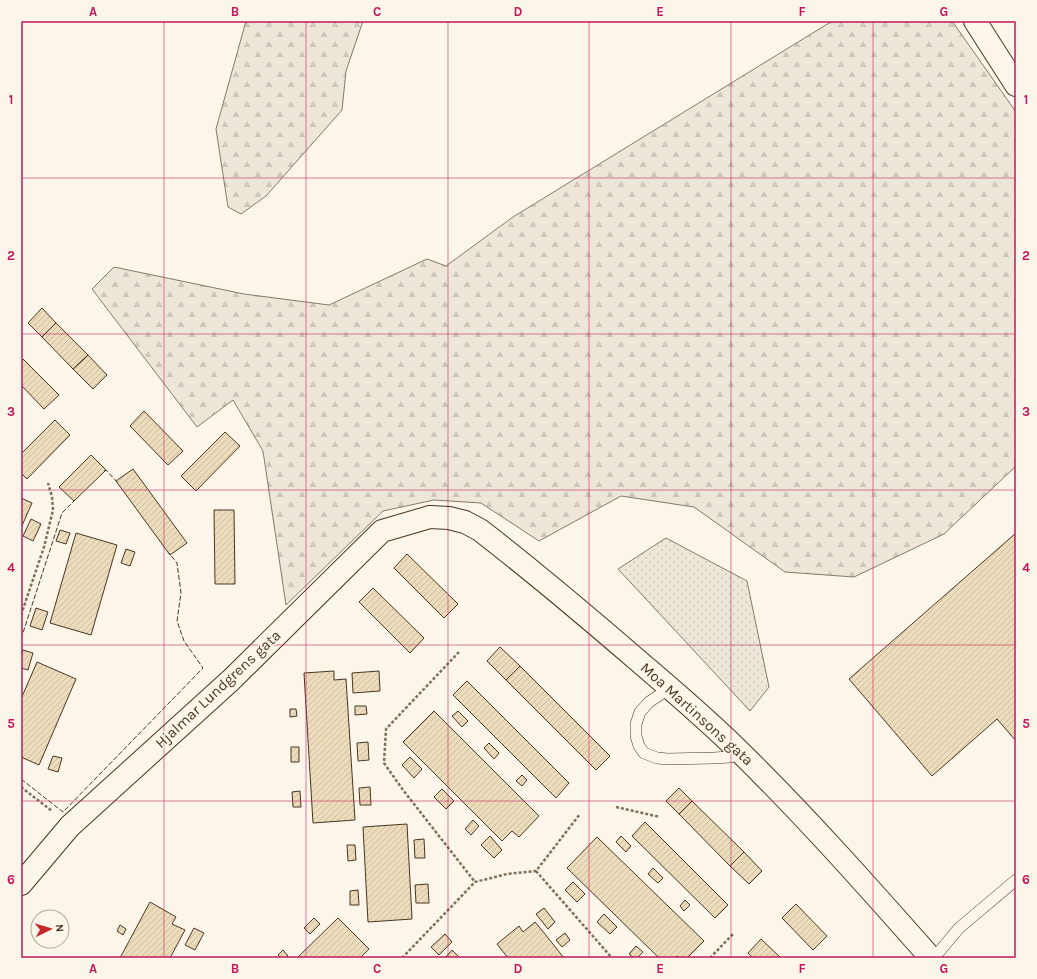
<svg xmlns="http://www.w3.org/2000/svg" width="1037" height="979" viewBox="0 0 1037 979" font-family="Karla,sans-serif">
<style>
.forest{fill:url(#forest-firs);stroke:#887966}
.park{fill:url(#park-dots);stroke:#887966}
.building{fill:url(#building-hatch);stroke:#4a3520}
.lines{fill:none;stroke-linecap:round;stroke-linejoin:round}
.service-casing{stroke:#4a3520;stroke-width:12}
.minor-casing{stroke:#4a3520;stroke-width:24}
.tertiary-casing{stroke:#4a3520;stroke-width:24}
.trunk-casing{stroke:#4a3520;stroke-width:24}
.path{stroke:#7f6f5c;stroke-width:2.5;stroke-dasharray:3 2;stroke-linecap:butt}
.service{stroke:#fbf6e9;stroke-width:11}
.minor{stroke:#fbf6e9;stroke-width:22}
.tertiary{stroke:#fbf6e9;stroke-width:22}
.trunk{stroke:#fbf6e9;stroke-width:22}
.fence{stroke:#4a3520;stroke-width:1;stroke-dasharray:5 2;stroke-linecap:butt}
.grid{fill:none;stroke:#c2185b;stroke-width:1;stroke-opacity:0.55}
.labels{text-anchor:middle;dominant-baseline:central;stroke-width:3;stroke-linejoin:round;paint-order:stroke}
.street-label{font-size:15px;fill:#4a3520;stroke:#fbf6e9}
.neatline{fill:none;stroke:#c2185b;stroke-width:1.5}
.grid-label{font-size:13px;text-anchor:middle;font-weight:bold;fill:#c2185b}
</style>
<defs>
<pattern id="forest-firs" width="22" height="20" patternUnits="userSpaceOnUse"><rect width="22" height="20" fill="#ede6d9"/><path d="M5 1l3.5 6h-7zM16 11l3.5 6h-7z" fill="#cdc6ba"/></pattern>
<pattern id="park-dots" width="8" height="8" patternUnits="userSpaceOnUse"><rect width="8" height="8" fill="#ede6d9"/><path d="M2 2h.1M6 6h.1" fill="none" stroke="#cdc6ba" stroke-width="1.8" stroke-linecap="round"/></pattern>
<pattern id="building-hatch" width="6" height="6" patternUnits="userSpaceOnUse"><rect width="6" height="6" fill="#ecdcbc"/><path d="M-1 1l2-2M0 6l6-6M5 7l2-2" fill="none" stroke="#ccbda1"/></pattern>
</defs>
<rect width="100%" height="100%" fill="#fbf6e9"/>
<!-- forest -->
<path class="forest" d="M 246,21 L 363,21 L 346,71 L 342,110 L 266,196 L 241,214 L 228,207 L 216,129 Z
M 839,21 L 952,21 L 1016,112 L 1016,465 L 1014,468 L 944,534 L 854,577 L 785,572 L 694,507 L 621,496 L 539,541 L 481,503 L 434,500 L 383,511 L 286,605 L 263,451 L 233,400 L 197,427 L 92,289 L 114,267 L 244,294 L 329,305 L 427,259 L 446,266 L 513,217 L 829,23 Z"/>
<!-- park -->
<path class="park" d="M 666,538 L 747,581 L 769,687 L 750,711 L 618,569 Z"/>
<!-- building -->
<path class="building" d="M 42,308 L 56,323 L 42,337 L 28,323 Z
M 56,323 L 88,355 L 73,369 L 42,337 Z
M 88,355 L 107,375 L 93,389 L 73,369 Z
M 23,359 L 59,395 L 44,409 L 21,385 L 21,361 Z
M 144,411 L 183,451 L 168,465 L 130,426 Z
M 55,420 L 70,435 L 27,479 L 21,473 L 21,454 Z
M 225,432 L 240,446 L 196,491 L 181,476 Z
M 91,455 L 106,470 L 74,501 L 59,487 Z
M 133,469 L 187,543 L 170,555 L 116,481 Z
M 21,498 L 32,503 L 21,528 Z
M 214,510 L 234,510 L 235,584 L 215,584 Z
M 31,519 L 41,524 L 33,541 L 23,536 Z
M 60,530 L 70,533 L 66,544 L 56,541 Z
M 76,533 L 117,545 L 91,635 L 50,623 Z
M 1016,533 L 1016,741 L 997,719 L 932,776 L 849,679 Z
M 126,549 L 135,552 L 130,566 L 121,563 Z
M 407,554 L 458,604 L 444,618 L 394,568 Z
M 373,588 L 424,638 L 410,653 L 359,602 Z
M 36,608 L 48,612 L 42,630 L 30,626 Z
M 500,647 L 520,666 L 506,680 L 487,661 Z
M 23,650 L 33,653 L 28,670 L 21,668 L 21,657 Z
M 37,662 L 76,679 L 39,765 L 21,757 L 21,699 Z
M 520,666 L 610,756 L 596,770 L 506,680 Z
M 334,671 L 334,680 L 346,679 L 355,820 L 313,823 L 304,673 Z
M 379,671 L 380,691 L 353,693 L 352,673 Z
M 467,681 L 569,783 L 556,798 L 453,695 Z
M 355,706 L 366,706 L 367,714 L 355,715 Z
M 290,709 L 296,709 L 297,716 L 290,717 Z
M 434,711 L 539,816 L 519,837 L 512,831 L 502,841 L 403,742 Z
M 458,711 L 468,721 L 462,727 L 452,716 Z
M 368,742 L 369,760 L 358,761 L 357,743 Z
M 489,743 L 499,753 L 494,759 L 484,748 Z
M 291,747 L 299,747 L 299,762 L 291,762 Z
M 53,756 L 62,758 L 58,772 L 48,769 Z
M 410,757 L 422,769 L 414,778 L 402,765 Z
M 522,775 L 527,780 L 522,786 L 516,781 Z
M 370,787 L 371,805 L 360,805 L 359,788 Z
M 679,788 L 692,801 L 679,814 L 666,801 Z
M 442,789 L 454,801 L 446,809 L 434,797 Z
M 300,791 L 301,807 L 293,807 L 292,792 Z
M 692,801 L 744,852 L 730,866 L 679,814 Z
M 473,820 L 479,826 L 471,835 L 465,829 Z
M 645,822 L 728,905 L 715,918 L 632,836 Z
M 407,824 L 412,919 L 368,922 L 363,827 Z
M 490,836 L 502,850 L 494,858 L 481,845 Z
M 621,836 L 631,846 L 626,852 L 616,842 Z
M 597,837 L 704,941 L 687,958 L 679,958 L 677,956 L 675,958 L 659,958 L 567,868 Z
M 424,839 L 425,858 L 415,858 L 414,840 Z
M 347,845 L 355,845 L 356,860 L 348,861 Z
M 744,852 L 762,871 L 749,884 L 730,866 Z
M 653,868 L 663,878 L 658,883 L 648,874 Z
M 573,882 L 585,894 L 577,902 L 565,890 Z
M 428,884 L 429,903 L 416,903 L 415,885 Z
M 358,890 L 359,905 L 350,905 L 350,891 Z
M 685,900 L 690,905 L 684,911 L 680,906 Z
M 150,902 L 176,917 L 172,924 L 185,930 L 170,958 L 120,958 Z
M 796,904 L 827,936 L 813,950 L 782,918 Z
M 544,908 L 555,922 L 548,929 L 536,914 Z
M 604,914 L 617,927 L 610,934 L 597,922 Z
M 314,918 L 320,924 L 310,934 L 304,928 Z
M 338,918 L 369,949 L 360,958 L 297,958 Z
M 535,922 L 545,934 L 564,958 L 508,958 L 497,944 L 519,926 L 523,932 Z
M 120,925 L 126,929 L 123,935 L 117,931 Z
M 194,928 L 204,933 L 195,950 L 185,945 Z
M 565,933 L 570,940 L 562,947 L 556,940 Z
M 445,934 L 452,942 L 439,955 L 431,947 Z
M 761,939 L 781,958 L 753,958 L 748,953 Z
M 636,946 L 643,952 L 637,958 L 634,958 L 629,954 Z
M 283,950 L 288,956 L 286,958 L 281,958 L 278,955 Z
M 452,950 L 460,958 L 445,958 Z"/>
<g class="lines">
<defs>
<path id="service" d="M 670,688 L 649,702 L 640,712 L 636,724 L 636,736 L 639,746 L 644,753 L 657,758 L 668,759 L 714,758 L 730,757 L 741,753
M 934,958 L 959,928 L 1016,880"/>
<path id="minor" d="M 21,884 L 70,826 L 231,680 L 382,531 L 430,517"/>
<path id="tertiary" d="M 430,517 L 449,518 L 465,522 L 480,530 C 533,571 584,614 635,658 C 671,689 708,720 742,754 C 808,819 870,889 931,958"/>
<path id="trunk" d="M 975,21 L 1016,85"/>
</defs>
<!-- service casing -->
<use href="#service" class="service-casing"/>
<!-- minor casing -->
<use href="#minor" class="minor-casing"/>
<!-- tertiary casing -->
<use href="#tertiary" class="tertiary-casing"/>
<!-- trunk casing -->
<use href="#trunk" class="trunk-casing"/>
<!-- path -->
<path class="path" d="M 21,615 L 44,547 L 53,510 L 52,497 L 48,483
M 459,652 L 386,729 L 384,763 L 403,790 L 475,882
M 21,787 L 52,811
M 616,807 L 660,817
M 536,871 L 612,958
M 402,958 L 475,882 L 507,874 L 536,871 L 580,814
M 710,958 L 733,934"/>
<!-- service -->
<use href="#service" class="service"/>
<!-- minor -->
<use href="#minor" class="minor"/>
<!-- tertiary -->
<use href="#tertiary" class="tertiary"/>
<!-- trunk -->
<use href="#trunk" class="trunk"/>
<!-- fence -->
<path class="fence" d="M 104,471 L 106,470 L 118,483
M 21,639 L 62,513 L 76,499
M 21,779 L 63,812 L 203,668 L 184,641 L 177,621 L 181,593 L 177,563 L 169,553"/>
</g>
<!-- grid -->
<path class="grid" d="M 164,21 L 164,958M 306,21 L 306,958M 448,21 L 448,958M 589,21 L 589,958M 731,21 L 731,958M 873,21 L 873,958M 21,178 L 1016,178M 21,334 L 1016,334M 21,490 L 1016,490M 21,645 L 1016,645M 21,801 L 1016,801"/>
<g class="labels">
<!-- street labels -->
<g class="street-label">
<text transform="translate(218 689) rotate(-43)">Hjalmar Lundgrens gata</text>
<text transform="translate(697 714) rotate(42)">Moa Martinsons gata</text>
</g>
</g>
<!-- border -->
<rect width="1037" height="979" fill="none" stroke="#fbf6e9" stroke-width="44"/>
<!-- north arrow -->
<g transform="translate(50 929) rotate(85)"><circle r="19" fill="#fbf6e9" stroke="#b4a999"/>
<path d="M0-3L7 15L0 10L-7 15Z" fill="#c62828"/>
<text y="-6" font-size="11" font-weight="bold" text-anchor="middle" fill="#4a3520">N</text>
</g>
<rect x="22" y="22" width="993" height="935" class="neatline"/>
<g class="grid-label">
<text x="93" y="16">A</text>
<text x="235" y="16">B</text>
<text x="377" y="16">C</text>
<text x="518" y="16">D</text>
<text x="660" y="16">E</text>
<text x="802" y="16">F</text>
<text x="944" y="16">G</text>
<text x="11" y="104">1</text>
<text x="1026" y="104">1</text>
<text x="11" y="260">2</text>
<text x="1026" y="260">2</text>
<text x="11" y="416">3</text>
<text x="1026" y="416">3</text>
<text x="11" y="572">4</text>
<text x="1026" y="572">4</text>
<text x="11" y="728">5</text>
<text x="1026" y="728">5</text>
<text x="11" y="884">6</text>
<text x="1026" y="884">6</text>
<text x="93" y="973">A</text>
<text x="235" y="973">B</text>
<text x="377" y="973">C</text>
<text x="518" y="973">D</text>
<text x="660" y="973">E</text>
<text x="802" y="973">F</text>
<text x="944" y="973">G</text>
</g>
</svg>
